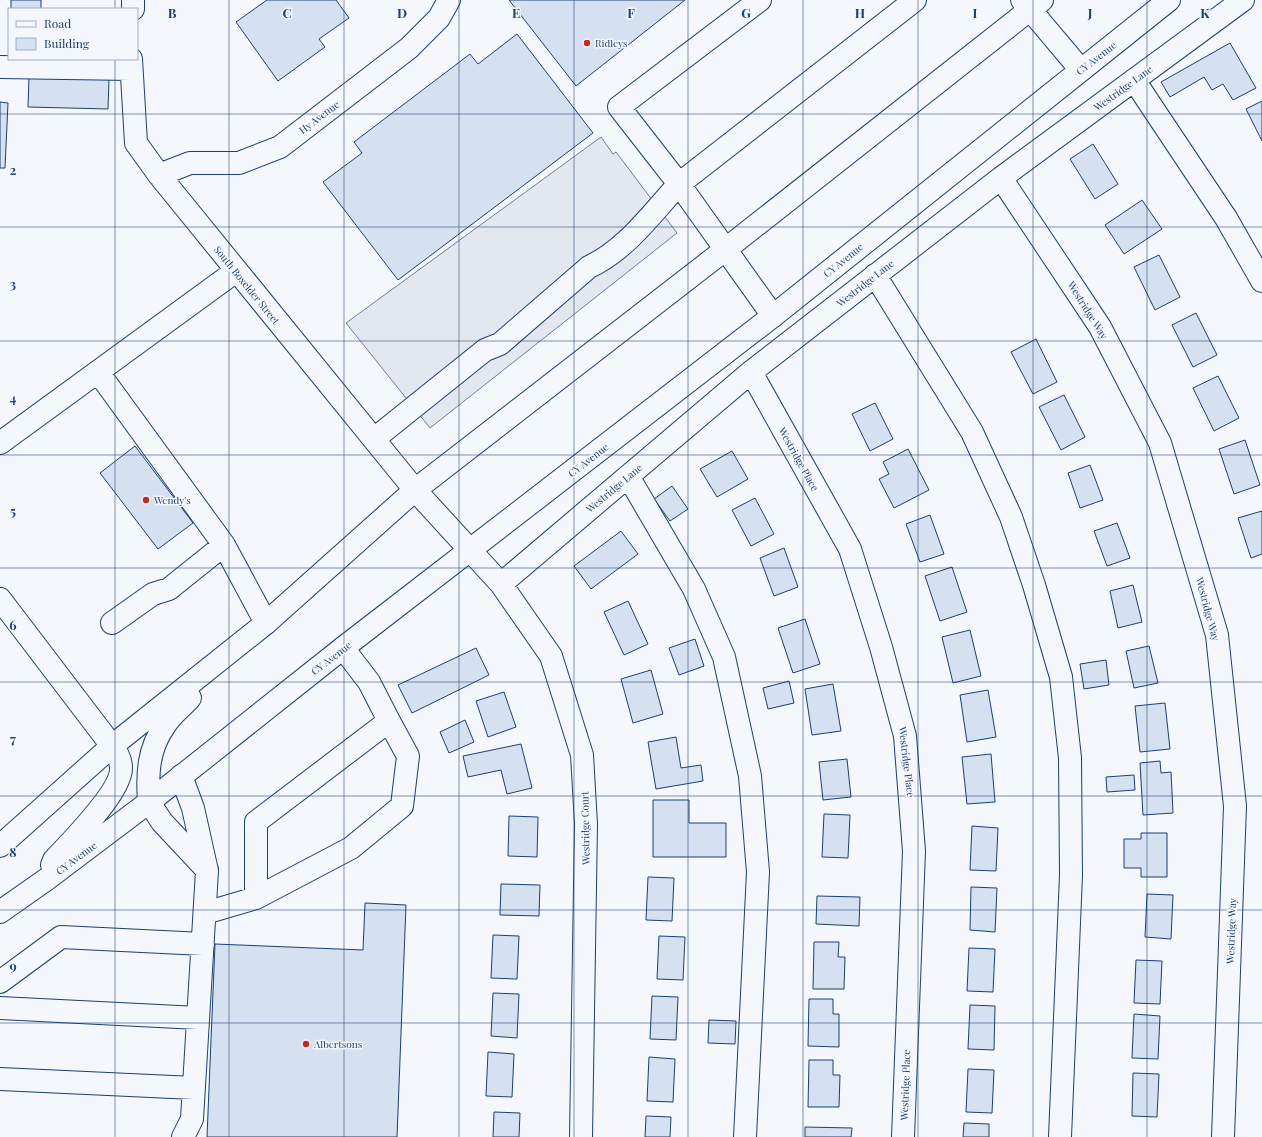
<svg xmlns="http://www.w3.org/2000/svg" width="1262" height="1137" viewBox="0 0 1262 1137" font-family="'Playfair Display',serif">
<style>
.parking{fill:#e3e8f0;stroke:#687fa3}
.building{fill:#d5e0f0;stroke:#1d3f73}
.lines{fill:none;stroke-linecap:round;stroke-linejoin:round}
.minor-casing{stroke:#1d3f73;stroke-width:24}
.major-casing{stroke:#1d3f73;stroke-width:24}
.minor{stroke:#f4f7fb;stroke-width:22}
.major{stroke:#f4f7fb;stroke-width:22}
.grid{fill:none;stroke:#1d3f73;stroke-width:1;stroke-opacity:0.55}
.poi-dot{fill:#c62828;stroke:#f4f7fb;stroke-width:1.5}
.labels{text-anchor:middle;dominant-baseline:central;stroke-width:3;stroke-linejoin:round;paint-order:stroke}
.poi-label{font-size:10px;fill:#1d3f73;stroke:#f4f7fb;text-anchor:start}
.street-label{font-size:10px;fill:#1d3f73;stroke:#f4f7fb}
.grid-label{font-size:13px;text-anchor:middle;font-weight:bold;fill:#1d3f73;stroke:#f4f7fb;stroke-width:3;stroke-linejoin:round;paint-order:stroke}
</style>
<rect width="100%" height="100%" fill="#f4f7fb"/>
<!-- parking -->
<path class="parking" d="M 601,137 L 613,154 L 616,152 L 677,233 L 430,428 L 346,323 Z"/>
<!-- building -->
<path class="building" d="M 11,0 L 41,0 L 41,9 L 11,9 Z
M 267,0 L 336,0 L 349,18 L 319,39 L 325,47 L 278,81 L 236,22 Z
M 509,0 L 685,0 L 576,86 Z
M 517,34 L 593,133 L 398,280 L 323,182 L 362,153 L 354,142 L 470,54 L 478,64 Z
M 1230,43 L 1256,88 L 1233,100 L 1223,84 L 1212,90 L 1204,77 L 1170,97 L 1161,82 Z
M 29,76 L 109,79 L 108,109 L 28,107 Z
M 1262,101 L 1262,141 L 1246,109 Z
M 0,102 L 8,103 L 5,168 L 0,168 Z
M 1093,144 L 1118,184 L 1095,199 L 1070,159 Z
M 1142,200 L 1162,229 L 1124,254 L 1105,225 Z
M 1159,255 L 1180,297 L 1155,310 L 1134,267 Z
M 1196,313 L 1217,355 L 1193,367 L 1172,325 Z
M 1036,339 L 1057,382 L 1033,394 L 1011,352 Z
M 1218,376 L 1239,418 L 1214,431 L 1193,388 Z
M 1064,395 L 1085,437 L 1061,450 L 1039,407 Z
M 875,403 L 893,439 L 870,451 L 852,414 Z
M 1245,440 L 1260,485 L 1234,494 L 1219,449 Z
M 135,446 L 193,523 L 158,549 L 100,473 Z
M 908,449 L 929,490 L 894,508 L 879,479 L 889,474 L 883,462 Z
M 732,451 L 748,479 L 717,497 L 700,469 Z
M 1090,465 L 1103,500 L 1080,508 L 1068,473 Z
M 672,486 L 688,509 L 670,521 L 654,499 Z
M 755,498 L 774,534 L 751,546 L 732,510 Z
M 1262,511 L 1262,554 L 1251,558 L 1238,518 Z
M 930,515 L 944,554 L 920,562 L 906,524 Z
M 1117,523 L 1130,558 L 1107,566 L 1094,531 Z
M 621,531 L 638,554 L 591,589 L 574,566 Z
M 784,548 L 798,587 L 774,596 L 760,558 Z
M 952,567 L 967,612 L 940,621 L 925,576 Z
M 1133,585 L 1142,622 L 1118,628 L 1110,591 Z
M 628,601 L 648,644 L 624,655 L 604,612 Z
M 805,619 L 820,664 L 793,673 L 778,628 Z
M 970,630 L 981,676 L 953,683 L 942,637 Z
M 695,639 L 704,666 L 679,675 L 669,648 Z
M 1149,646 L 1158,683 L 1134,688 L 1126,651 Z
M 476,648 L 489,675 L 412,713 L 398,685 Z
M 1106,660 L 1109,685 L 1084,689 L 1080,664 Z
M 651,670 L 663,714 L 633,723 L 621,679 Z
M 789,681 L 794,703 L 768,709 L 763,688 Z
M 833,684 L 841,731 L 812,735 L 805,689 Z
M 988,690 L 996,737 L 967,742 L 960,695 Z
M 504,692 L 516,727 L 488,737 L 476,701 Z
M 1165,703 L 1170,749 L 1140,752 L 1135,706 Z
M 465,720 L 474,742 L 449,753 L 440,732 Z
M 676,737 L 681,768 L 701,765 L 703,781 L 656,789 L 648,742 Z
M 521,744 L 532,788 L 507,794 L 501,770 L 468,777 L 463,756 Z
M 991,754 L 995,802 L 967,804 L 962,757 Z
M 847,759 L 851,797 L 823,800 L 819,762 Z
M 1160,761 L 1161,773 L 1171,772 L 1173,813 L 1143,815 L 1140,763 Z
M 1134,775 L 1135,790 L 1107,792 L 1106,777 Z
M 653,800 L 689,800 L 689,823 L 726,823 L 726,857 L 653,857 Z
M 824,814 L 850,815 L 848,858 L 822,857 Z
M 509,816 L 538,817 L 537,857 L 508,856 Z
M 972,826 L 998,828 L 996,871 L 970,870 Z
M 1141,833 L 1167,833 L 1167,877 L 1141,877 L 1141,868 L 1124,868 L 1124,839 L 1141,839 Z
M 648,877 L 674,878 L 672,921 L 646,920 Z
M 501,884 L 540,885 L 539,916 L 500,915 Z
M 971,887 L 997,888 L 995,932 L 970,930 Z
M 1147,894 L 1173,895 L 1171,939 L 1145,937 Z
M 817,896 L 860,897 L 859,926 L 816,924 Z
M 365,903 L 406,905 L 397,1137 L 207,1137 L 215,944 L 363,950 Z
M 493,935 L 519,936 L 517,979 L 491,978 Z
M 659,936 L 685,937 L 683,980 L 657,979 Z
M 814,942 L 839,942 L 838,957 L 845,957 L 844,989 L 813,989 Z
M 969,948 L 995,949 L 993,992 L 967,991 Z
M 1136,960 L 1162,961 L 1160,1004 L 1134,1003 Z
M 493,993 L 519,994 L 517,1038 L 491,1036 Z
M 652,996 L 678,997 L 676,1040 L 650,1039 Z
M 809,999 L 833,999 L 833,1014 L 839,1014 L 839,1047 L 808,1046 Z
M 970,1005 L 995,1006 L 994,1050 L 968,1049 Z
M 1134,1014 L 1160,1016 L 1158,1059 L 1132,1058 Z
M 709,1020 L 736,1021 L 735,1044 L 708,1043 Z
M 488,1052 L 514,1054 L 512,1097 L 486,1096 Z
M 649,1057 L 675,1059 L 673,1102 L 647,1101 Z
M 809,1060 L 833,1060 L 833,1075 L 840,1075 L 839,1107 L 808,1107 Z
M 968,1069 L 994,1070 L 992,1113 L 966,1112 Z
M 1133,1073 L 1159,1074 L 1157,1117 L 1132,1116 Z
M 494,1112 L 520,1113 L 519,1137 L 493,1137 Z
M 646,1116 L 671,1117 L 670,1137 L 645,1137 Z
M 964,1123 L 989,1124 L 989,1137 L 963,1137 Z
M 805,1127 L 852,1128 L 851,1137 L 805,1137 Z"/>
<g class="lines">
<defs>
<path id="minor" d="M 1022,0 L 1081,70
M 133,9 L 133,0
M 131,59 L 136,143 L 159,175 L 415,490 L 501,584 L 551,656 L 582,755 L 586,824 L 581,1137
M 0,67 L 131,69
M 1134,80 L 1226,218 L 1262,281
M 159,175 L 190,163 L 239,163 L 280,147 L 409,48 L 439,18 L 449,0
M 1001,178 L 1100,327 L 1160,443 L 1217,635 L 1235,806 L 1223,1137
M 875,275 L 972,432 L 1011,517 L 1034,585 L 1061,677 L 1070,758 L 1071,875 L 1060,1137
M 773,316 L 679,184 L 915,0
M 98,372 L 224,545 L 266,623
M 751,372 L 850,549 L 881,647 L 905,736 L 914,851 L 903,1137
M 374,439 L 485,350 L 500,344 L 589,267 C 626,250 652,213 679,184 L 619,107 L 760,0
M 0,443 L 236,271
M 628,476 L 694,589 L 724,657 L 750,776 L 758,872 L 745,1137
M 501,584 L 751,372 L 1001,178 L 1243,0
M 0,599 L 112,746
M 112,623 L 153,594 L 169,589 L 224,545
M 343,648 L 369,682 L 389,721
M 181,776 L 193,808 L 207,871 L 192,1119 L 183,1137
M 149,802 L 162,822 L 207,870
M 205,913 L 256,898 L 256,822 L 389,721 L 408,756 L 402,806 L 351,848 L 256,898
M 0,982 L 61,937 L 203,944
M 0,1008 L 198,1018
M 0,1079 L 194,1088"/>
<path id="major" d="M 149,802 C 147,774 148,749 165,725 C 171,715 182,707 190,698
M 0,846 L 112,746 L 266,623 L 415,490 L 726,249 L 1042,0
M 52,865 L 54,860 C 70,843 122,791 121,768 C 121,759 117,753 112,746
M 0,912 L 47,879 L 149,802 L 343,648 L 773,316 L 1169,0"/>
</defs>
<!-- minor casing -->
<use href="#minor" class="minor-casing"/>
<!-- major casing -->
<use href="#major" class="major-casing"/>
<!-- minor -->
<use href="#minor" class="minor"/>
<!-- major -->
<use href="#major" class="major"/>
</g>
<!-- grid -->
<path class="grid" d="M 115,0 L 115,9M 229,0 L 229,1137M 344,0 L 344,1137M 459,0 L 459,1137M 574,0 L 574,1137M 688,0 L 688,1137M 803,0 L 803,1137M 918,0 L 918,1137M 1033,0 L 1033,1137M 1147,0 L 1147,1137M 115,59 L 115,1137M 0,114 L 1262,114M 0,227 L 1262,227M 0,341 L 1262,341M 0,455 L 1262,455M 0,568 L 1262,568M 0,682 L 1262,682M 0,796 L 1262,796M 0,910 L 1262,910M 0,1023 L 1262,1023"/>
<!-- markers -->
<g class="poi-dot">
<circle cx="587" cy="43" r="4"/>
<circle cx="146" cy="500" r="4"/>
<circle cx="306" cy="1044" r="4"/>
</g>
<g class="labels">
<!-- poi labels -->
<g class="poi-label">
<text x="595" y="43">Ridleys</text>
<text x="154" y="500">Wendy's</text>
<text x="314" y="1044">Albertsons</text>
</g>
<!-- street labels -->
<g class="street-label">
<text transform="translate(1096 58) rotate(-38)">CY Avenue</text>
<text transform="translate(1123 88) rotate(-36)">Westridge Lane</text>
<text transform="translate(319 117) rotate(-37)">Hy Avenue</text>
<text transform="translate(843 260) rotate(-39)">CY Avenue</text>
<text transform="translate(865 283) rotate(-38)">Westridge Lane</text>
<text transform="translate(247 285) rotate(51)">South Boxelder Street</text>
<text transform="translate(1088 310) rotate(58)">Westridge Way</text>
<text transform="translate(799 459) rotate(61)">Westridge Place</text>
<text transform="translate(588 460) rotate(-38)">CY Avenue</text>
<text transform="translate(614 488) rotate(-40)">Westridge Lane</text>
<text transform="translate(1208 609) rotate(75)">Westridge Way</text>
<text transform="translate(331 658) rotate(-38)">CY Avenue</text>
<text transform="translate(907 762) rotate(83)">Westridge Place</text>
<text transform="translate(585 828) rotate(-91)">Westridge Court</text>
<text transform="translate(76 858) rotate(-37)">CY Avenue</text>
<text transform="translate(1231 931) rotate(-88)">Westridge Way</text>
<text transform="translate(905 1085) rotate(-88)">Westridge Place</text>
</g>
</g>
<g class="grid-label">
<text x="172" y="18">B</text>
<text x="287" y="18">C</text>
<text x="402" y="18">D</text>
<text x="516" y="18">E</text>
<text x="631" y="18">F</text>
<text x="746" y="18">G</text>
<text x="860" y="18">H</text>
<text x="975" y="18">I</text>
<text x="1090" y="18">J</text>
<text x="1205" y="18">K</text>
<text x="13" y="175">2</text>
<text x="13" y="289">3</text>
<text x="13" y="403">4</text>
<text x="13" y="516">5</text>
<text x="13" y="630">6</text>
<text x="13" y="744">7</text>
<text x="13" y="857">8</text>
<text x="13" y="971">9</text>
</g>
<!-- legend -->
<rect x="8" y="8" width="130" height="52" fill="#f4f7fb" stroke="#9eadc5"/>
<rect x="16" y="21" width="20" height="6" fill="#f4f7fb" stroke="#9eadc5"/>
<text x="44" y="28" font-size="12" fill="#1d3f73">Road</text>
<rect x="16" y="38" width="20" height="12" fill="#d5e0f0" stroke="#9eadc5"/>
<text x="44" y="48" font-size="12" fill="#1d3f73">Building</text>
</svg>
